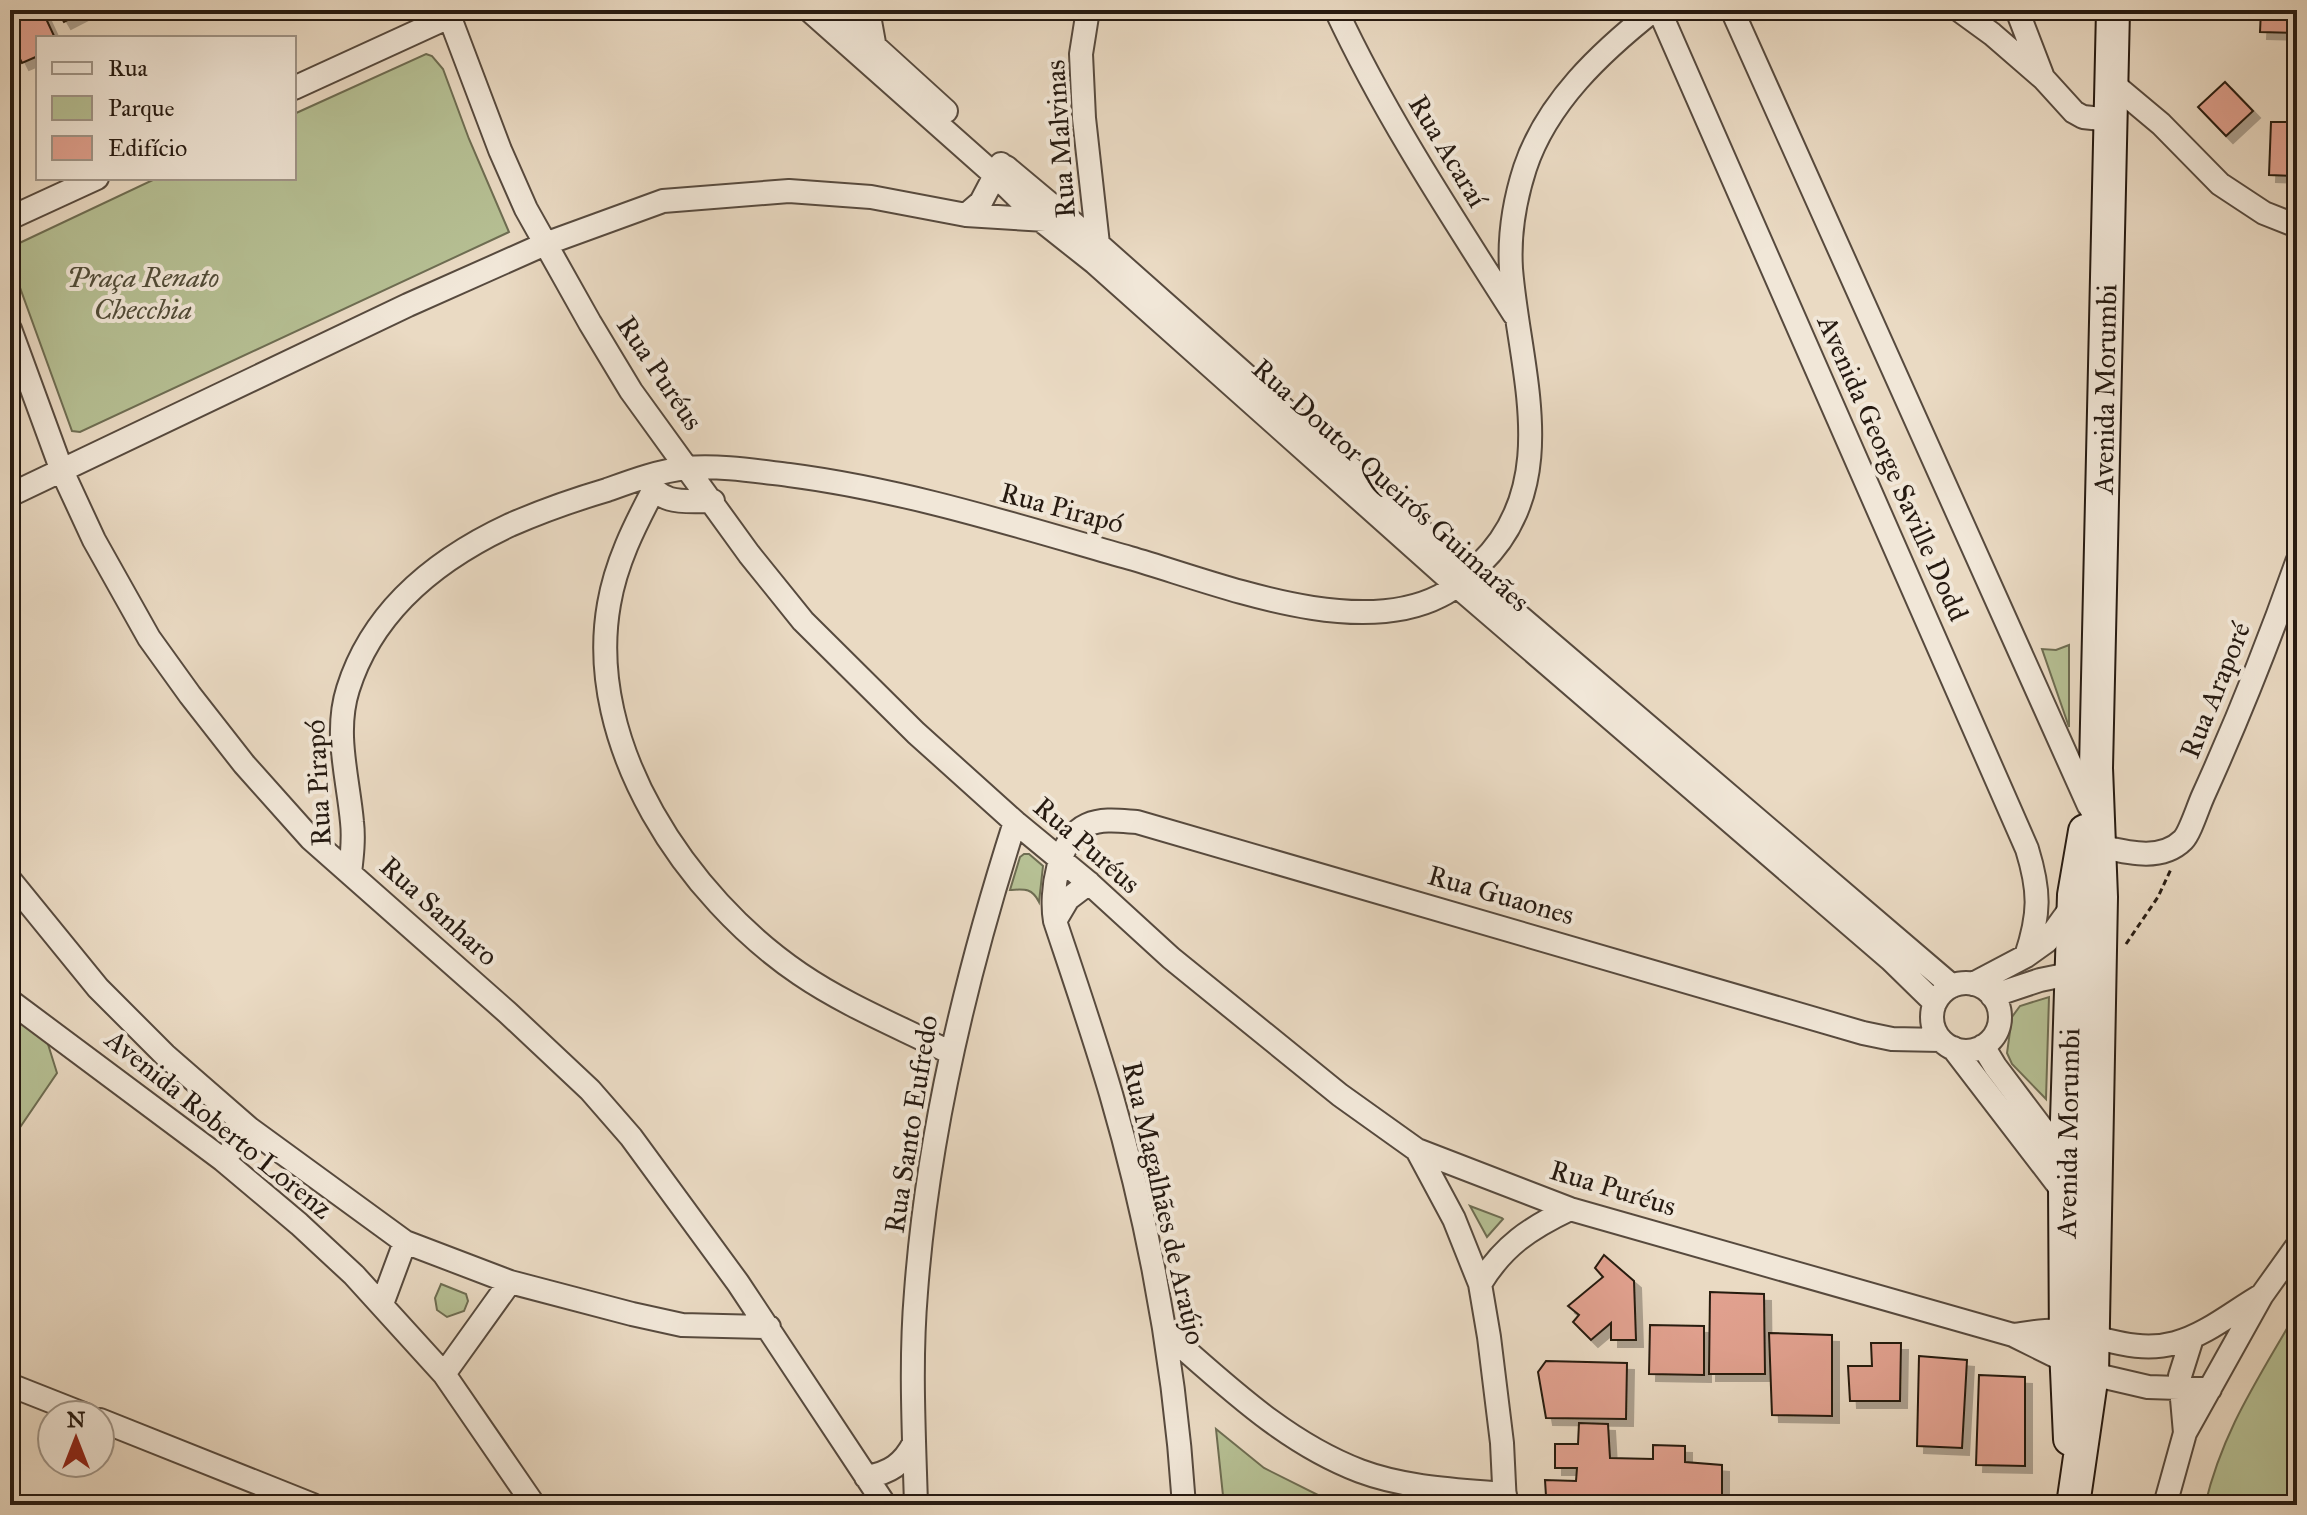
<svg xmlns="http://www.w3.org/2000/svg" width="2307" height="1515" viewBox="0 0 2307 1515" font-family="'IM FELL Great Primer',serif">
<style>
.green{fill:#b6c094;stroke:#6e6d52;stroke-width:2}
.building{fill:#e1a18f;stroke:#261a11;stroke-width:2;filter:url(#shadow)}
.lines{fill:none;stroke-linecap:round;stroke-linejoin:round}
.street-casing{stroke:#574a3e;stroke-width:26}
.secondary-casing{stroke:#261a11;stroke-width:36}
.path{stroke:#261a11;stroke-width:3;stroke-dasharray:6 4;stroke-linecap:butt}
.street{stroke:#f1e7d8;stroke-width:22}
.secondary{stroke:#f1e7d8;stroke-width:32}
.labels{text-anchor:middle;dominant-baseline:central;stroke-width:8;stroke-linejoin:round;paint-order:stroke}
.street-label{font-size:28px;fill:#261a11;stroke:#f1e7d8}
.park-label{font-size:28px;font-style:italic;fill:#514c38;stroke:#f1e7d8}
</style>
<defs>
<filter id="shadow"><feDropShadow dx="7" dy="7" stdDeviation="0" flood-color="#0004"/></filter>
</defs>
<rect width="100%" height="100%" fill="#eadac3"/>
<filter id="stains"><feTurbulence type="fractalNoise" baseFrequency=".0025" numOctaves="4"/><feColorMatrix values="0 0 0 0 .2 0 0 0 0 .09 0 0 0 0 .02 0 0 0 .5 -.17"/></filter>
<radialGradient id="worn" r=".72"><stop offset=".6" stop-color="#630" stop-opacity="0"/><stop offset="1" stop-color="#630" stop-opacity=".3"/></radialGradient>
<!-- green -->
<path class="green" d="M 426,54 L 432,56 L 443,69 L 469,139 L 509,232 L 80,432 L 72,431 L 10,260 L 11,247 L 157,178 L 294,178 L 294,114 Z
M 2069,645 L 2069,727 L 2042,649 L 2056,650 Z
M 1024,854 L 1029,854 L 1043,866 L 1039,902 C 1032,888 1025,889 1010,890 L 1020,857 Z
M 2049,997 L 2046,1099 L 2012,1064 L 2007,1053 L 2012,1017 L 2020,1006 Z
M 10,1009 L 47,1041 L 57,1073 L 10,1142 Z
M 1470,1206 L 1502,1218 L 1503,1219 L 1487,1237 Z
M 441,1284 L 466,1294 L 468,1301 L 464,1311 L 447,1317 L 437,1310 L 435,1298 Z
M 2297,1311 L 2297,1505 L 2205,1505 C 2223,1429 2259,1378 2297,1311 Z
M 1216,1429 L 1264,1468 L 1338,1505 L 1224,1505 Z"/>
<!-- building -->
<path class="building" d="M 10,10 L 42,10 L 55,38 L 38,38 L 38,56 L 22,63 L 10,39 Z
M 57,10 L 87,10 L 64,22 Z
M 2261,10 L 2297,10 L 2297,33 L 2260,32 Z
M 2225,82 L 2253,111 L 2226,136 L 2198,107 Z
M 2271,122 L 2297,122 L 2297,176 L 2269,175 Z
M 1604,1255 L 1634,1281 L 1636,1340 L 1611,1340 L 1611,1323 L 1591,1340 L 1573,1322 L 1579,1315 L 1568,1306 L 1603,1277 L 1595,1268 Z
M 1710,1292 L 1764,1294 L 1765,1374 L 1709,1374 Z
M 1650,1325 L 1704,1326 L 1704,1375 L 1649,1374 Z
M 1769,1333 L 1832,1335 L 1832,1416 L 1772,1415 Z
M 1871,1343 L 1901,1343 L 1900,1401 L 1850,1401 L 1848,1366 L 1872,1366 Z
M 1919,1356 L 1967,1360 L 1962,1448 L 1917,1446 Z
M 1546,1361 L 1627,1363 L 1626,1419 L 1546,1418 L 1538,1372 Z
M 1979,1375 L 2025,1377 L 2025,1466 L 1976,1465 Z
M 1579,1423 L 1608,1424 L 1610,1458 L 1653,1459 L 1653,1445 L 1685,1446 L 1685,1462 L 1722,1465 L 1722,1499 L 1546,1496 L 1545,1480 L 1576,1481 L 1577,1468 L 1555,1468 L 1555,1444 L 1578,1444 Z"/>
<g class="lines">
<defs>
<path id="street" d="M 447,10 L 500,150 L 526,209 L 590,323 L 631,391 L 749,554 L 803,621 L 916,733 L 1015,822 L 1089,883 L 1171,958 L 1340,1095 L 1417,1150 L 1570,1209 L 2013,1335 L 2092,1374 L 2148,1387 L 2210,1389
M 809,10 L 996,176 L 1042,221 L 1095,263 L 1457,586 L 1891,960 L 1935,1003
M 835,10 L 946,111
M 868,10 L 874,43 L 872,47
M 1088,10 L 1081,54 L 1084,118 L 1098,244 L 1097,251
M 1336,10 C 1386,117 1451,215 1514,314
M 1659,10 L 2027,849 C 2040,891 2040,914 2026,956
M 1732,10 L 2089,806
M 1959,10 L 1992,34 L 2044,79 L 2074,112 L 2083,117 L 2111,120
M 2017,10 L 2042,75
M 2112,83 L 2161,124 L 2220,184 L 2264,213 L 2297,226
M 294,88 L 449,17
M 1006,167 L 1098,244 L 1470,574 L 1952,986
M 966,215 L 981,202 L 1001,164
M 10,218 L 97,178
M 10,329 L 62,471 L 94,540 L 149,638 L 190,695 L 244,764 L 311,839 L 508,1013 L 590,1090 L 631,1137 L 738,1283 L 885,1505
M 646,478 C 661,506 684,501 713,501
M 653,491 C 634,527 616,563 609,604 C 584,745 687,897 800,974 C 847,1006 900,1027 951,1053
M 10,495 L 408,305 L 545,244 L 663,201 L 789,191 L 871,197 L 966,215 L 1046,220
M 2088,844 C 2117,849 2158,865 2183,840 C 2190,833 2198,807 2203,796 C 2238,719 2269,641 2297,562
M 350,873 C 352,856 354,839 352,822 C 348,777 334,733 348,689 C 373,609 437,559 510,525 C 542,511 573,500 607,490 C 632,481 659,471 686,468 C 719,465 756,471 789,475 C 905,490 1018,526 1130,558 C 1217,583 1354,640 1440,596 C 1456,588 1468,576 1480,564 C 1564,483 1519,369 1511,269 C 1509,236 1515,199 1525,168 C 1547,102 1601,52 1654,10
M 10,880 L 98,988 L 165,1055 L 250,1129 L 405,1242 L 510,1282 L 632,1314 L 682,1325 L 769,1327
M 1089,883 L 1068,899 L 1055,921 C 1074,978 1094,1036 1111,1094 C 1150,1228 1175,1366 1184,1505
M 1055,921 C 1050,893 1058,838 1087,825 C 1103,818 1121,821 1137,822 L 1863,1033 L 1892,1039 L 1941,1040
M1932 1017a34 34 0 1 1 68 0a34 34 0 1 1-68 0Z
M 1973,984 L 2026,956 L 2047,941 L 2073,905
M 1992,996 L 2040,980 L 2084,971
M 10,1001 L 223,1160 L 299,1224 L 354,1275 L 444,1374 L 534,1505
M 1983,1046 L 1995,1066 L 2066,1160
M 1953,1048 L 2065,1194
M 1417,1150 L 1454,1219 L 1480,1284 L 1489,1337 L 1502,1443 L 1505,1505
M 223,1160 L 250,1129
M 1480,1284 C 1503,1246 1530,1228 1570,1209
M 382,1304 L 405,1242
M 1166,1333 C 1226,1385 1284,1442 1360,1471 C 1405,1488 1457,1490 1505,1494
M 2014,1335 C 2030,1333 2047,1329 2064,1331 C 2102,1336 2135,1354 2175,1343 C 2206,1335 2234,1311 2262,1295
M 444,1374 L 510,1282
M 10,1385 L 86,1415
M 100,1420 L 313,1505
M 2185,1433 L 2180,1376 L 2192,1338
M 866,1477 C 890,1473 903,1464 914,1443
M 916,1505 C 914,1434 910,1363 916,1292 C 928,1132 966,975 1015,822
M 2165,1505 L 2185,1433 L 2262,1295 L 2297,1246"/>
<path id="secondary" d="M 2070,1439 L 2066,1348 L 2065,1184 L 2074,895 L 2085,831
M 2073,1505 L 2092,1374 L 2101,897 L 2096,768 L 2113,10"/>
</defs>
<!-- street casing -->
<use href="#street" class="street-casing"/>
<!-- secondary casing -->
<use href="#secondary" class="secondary-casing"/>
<!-- path -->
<path class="path" d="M 2126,944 L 2158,897 L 2171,869"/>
<!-- street -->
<use href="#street" class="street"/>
<!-- secondary -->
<use href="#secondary" class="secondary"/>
</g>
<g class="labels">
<!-- street labels -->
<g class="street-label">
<text transform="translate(1060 139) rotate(-94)">Rua Malvinas</text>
<text transform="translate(1448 151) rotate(59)">Rua Acaraí</text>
<text transform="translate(660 373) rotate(56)">Rua Puréus</text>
<text transform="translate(2105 389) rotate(-89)">Avenida Morumbi</text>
<text transform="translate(1893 468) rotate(66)">Avenida George Saville Dodd</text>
<text transform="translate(1391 485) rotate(42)">Rua Doutor Queirós Guimarães</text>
<text transform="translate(1062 508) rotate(15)">Rua Pirapó</text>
<text transform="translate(2215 690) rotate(-68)">Rua Araporé</text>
<text transform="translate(318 783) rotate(-93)">Rua Pirapó</text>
<text transform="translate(1087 845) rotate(41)">Rua Puréus</text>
<text transform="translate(1501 895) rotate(16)">Rua Guaones</text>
<text transform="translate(439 911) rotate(42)">Rua Sanharo</text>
<text transform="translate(219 1124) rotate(39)">Avenida Roberto Lorenz</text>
<text transform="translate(911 1124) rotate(-81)">Rua Santo Eufredo</text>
<text transform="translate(2068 1133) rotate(-89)">Avenida Morumbi</text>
<text transform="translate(1613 1188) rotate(17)">Rua Puréus</text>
<text transform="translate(1164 1203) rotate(77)">Rua Magalhães de Araújo</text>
</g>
<!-- park labels -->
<g class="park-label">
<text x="143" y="277">Praça Renato<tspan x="143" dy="32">Checchia</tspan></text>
</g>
</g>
<!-- margin -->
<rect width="2307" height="1515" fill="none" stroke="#eadac3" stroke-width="40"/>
<rect x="12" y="12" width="2283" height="1491" fill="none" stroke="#261a11" stroke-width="4"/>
<rect x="20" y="20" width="2267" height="1475" fill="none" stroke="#261a11" stroke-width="2"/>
<!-- legend -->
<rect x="36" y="36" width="260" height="144" fill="#f1e7d8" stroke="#a09588" stroke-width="2"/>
<rect x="52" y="62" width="40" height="12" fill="#f1e7d8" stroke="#a09588" stroke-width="2"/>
<text x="108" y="76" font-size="24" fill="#261a11">Rua</text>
<rect x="52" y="96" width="40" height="24" fill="#b6c094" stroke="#a09588" stroke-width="2"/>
<text x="108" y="116" font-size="24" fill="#261a11">Parque</text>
<rect x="52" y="136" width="40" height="24" fill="#e1a18f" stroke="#a09588" stroke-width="2"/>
<text x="108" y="156" font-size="24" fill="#261a11">Edifício</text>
<!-- north arrow -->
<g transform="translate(76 1439)"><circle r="38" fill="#f1e7d8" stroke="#a09588" stroke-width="2"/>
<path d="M0-6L14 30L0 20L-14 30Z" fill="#8f2418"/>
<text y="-12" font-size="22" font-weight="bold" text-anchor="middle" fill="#261a11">N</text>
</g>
<rect width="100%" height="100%" filter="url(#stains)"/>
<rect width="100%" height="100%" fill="url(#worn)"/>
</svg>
